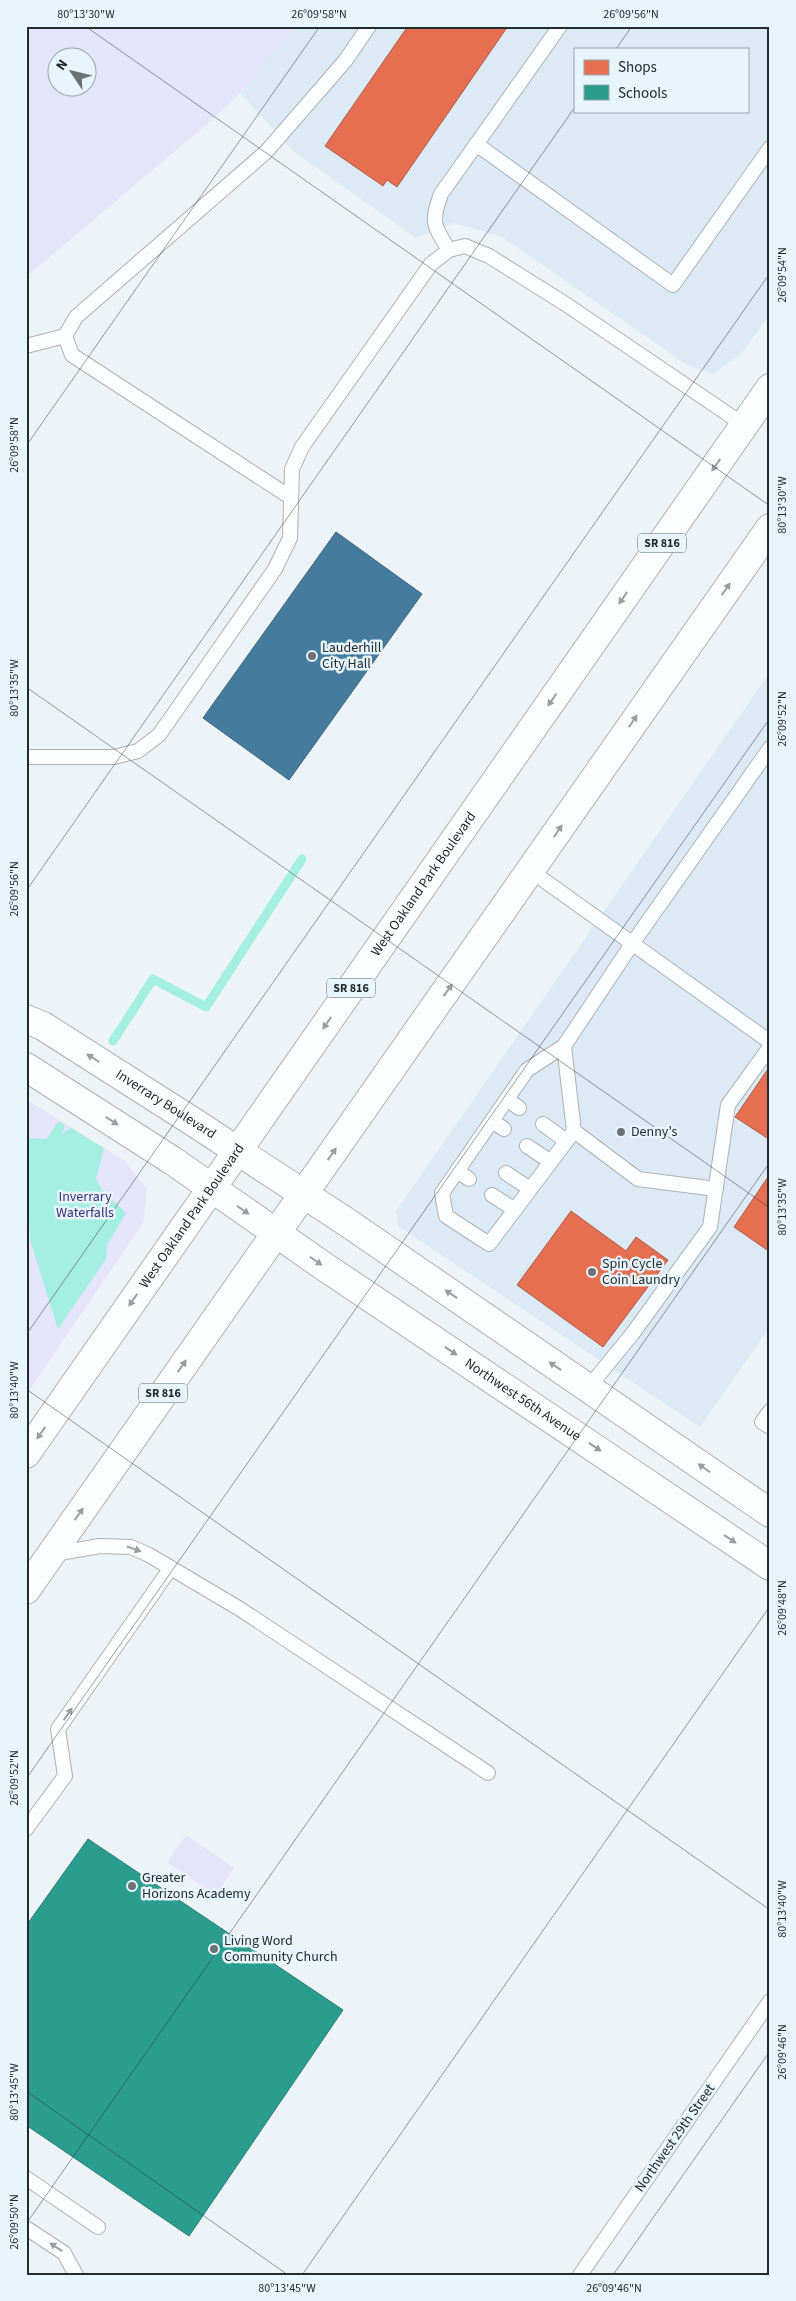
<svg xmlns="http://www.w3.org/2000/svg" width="796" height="2301" viewBox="0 0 796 2301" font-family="'Source Sans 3',sans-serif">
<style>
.built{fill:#dbeaf4;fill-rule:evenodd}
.green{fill:#e4e4fb;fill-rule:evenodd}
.water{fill:#a5eee2}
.shops{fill:#e76f51;stroke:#ad5a46}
.schools{fill:#2a9d8f;stroke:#287a72}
.public{fill:#457b9d;stroke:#3b637b}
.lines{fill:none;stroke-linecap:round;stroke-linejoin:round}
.stream{stroke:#a5eee2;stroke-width:9}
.service-casing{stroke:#acb2b5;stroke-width:16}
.tertiary-casing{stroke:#acb2b5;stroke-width:30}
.primary-casing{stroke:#acb2b5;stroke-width:30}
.service{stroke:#fcfdfe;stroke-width:14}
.tertiary{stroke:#fcfdfe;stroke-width:28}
.primary{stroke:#fcfdfe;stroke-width:28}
.oneway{fill:#9b9ea0}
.ticks{fill:none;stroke:#252a2d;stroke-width:1;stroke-opacity:0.45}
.poi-dot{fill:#6b7174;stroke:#e7f5fd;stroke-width:2}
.labels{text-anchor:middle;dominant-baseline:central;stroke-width:5;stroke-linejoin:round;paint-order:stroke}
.shield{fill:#e7f5fd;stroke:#5f676b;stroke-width:1}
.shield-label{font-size:12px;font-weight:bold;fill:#252a2d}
.poi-label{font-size:14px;fill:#252a2d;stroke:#e7f5fd;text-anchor:start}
.street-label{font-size:14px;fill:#252a2d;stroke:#e7f5fd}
.park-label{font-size:14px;fill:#422a7a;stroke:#e7f5fd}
.neatline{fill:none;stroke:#252a2d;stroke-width:2}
.ticks-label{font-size:12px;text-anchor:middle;fill:#252a2d}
</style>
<rect width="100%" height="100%" fill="#ecf4f8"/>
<!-- built -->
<path class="built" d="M 297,26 L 770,26 L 770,314 L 742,353 L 713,374 L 687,365 L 502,237 L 454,223 L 416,238 L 293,151 L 240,93 ZM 575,49 L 747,49 L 747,111 L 575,111 Z
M 770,672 L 770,1327 L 700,1427 L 398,1226 L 396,1211 Z"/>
<!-- green -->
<path class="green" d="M 26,26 L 297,26 L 240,93 L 213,119 L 26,277 ZM 58,58 L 88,58 L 88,88 L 58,88 Z
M 26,1099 L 125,1161 L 147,1189 L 143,1223 L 26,1395 Z
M 186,1835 L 234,1868 L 216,1895 L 167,1862 Z"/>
<!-- water -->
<path class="water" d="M 71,1128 L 104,1148 L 96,1179 L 102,1190 L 126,1213 L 107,1245 L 106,1259 L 58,1329 L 30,1240 L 26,1138 L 51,1139 Z"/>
<!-- shops -->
<path class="shops" d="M 408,26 L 508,26 L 397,187 L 387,180 L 383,186 L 325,146 Z
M 770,1066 L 770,1140 L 735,1117 Z
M 770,1174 L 770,1252 L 734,1227 Z
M 571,1211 L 626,1251 L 636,1237 L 668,1260 L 603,1347 L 517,1285 Z"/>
<!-- schools -->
<path class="schools" d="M 88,1839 L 343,2010 L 189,2236 L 26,2125 L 26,1926 Z"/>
<!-- public -->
<path class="public" d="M 336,532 L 422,594 L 289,780 L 203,718 Z"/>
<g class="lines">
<!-- stream -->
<path class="stream" d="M 113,1041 L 153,979 L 206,1007 L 302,859
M 46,1148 L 60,1127"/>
<defs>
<path id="service" d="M 476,144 L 673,285 L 770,148
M 449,250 C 433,225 431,222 441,194 L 560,26
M 26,346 L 65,336
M 290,497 L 72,355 L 65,336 L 76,317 L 266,152 L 345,61 L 369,26
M 26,757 L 114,757 L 138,751 L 159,735 L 275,569 L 290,538 L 292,469 L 302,447 L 431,264 L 449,250 L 465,246 L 489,256 L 564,303 L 744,425
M 531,871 L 770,1042
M 564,1046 L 574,1131 L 489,1244 L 446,1216 L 442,1193 L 527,1070 L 564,1046 L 632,944 L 770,748
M 507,1099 L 519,1108
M 492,1121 L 504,1129
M 543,1124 L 566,1141
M 574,1131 L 638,1179 L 716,1189
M 527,1146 L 551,1162
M 457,1171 L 469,1179
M 506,1173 L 530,1189
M 492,1195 L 515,1210
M 588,1388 L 633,1333 L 710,1227 L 728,1105 L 770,1047
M 770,1411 L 762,1422 L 770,1427
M 53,1554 L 100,1546 L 131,1547 L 149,1555 L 240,1609 L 488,1773
M 26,1829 L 65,1776 L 58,1729 L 170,1569
M 26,2178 L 98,2227
M 26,2228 L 64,2253 L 76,2275
M 580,2275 L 770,2001"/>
<g id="tertiary">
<path id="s1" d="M 26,1019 L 43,1026 L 195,1123 L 345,1221 L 770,1513"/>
<path id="s2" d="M 26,1067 L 173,1161 L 322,1265 L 770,1566"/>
</g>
<g id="primary">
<path id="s3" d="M 26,1454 L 770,388"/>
<path d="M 26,1590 L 770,528"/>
</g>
</defs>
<!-- service casing -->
<use href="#service" class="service-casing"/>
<!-- tertiary casing -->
<use href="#tertiary" class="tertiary-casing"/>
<!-- primary casing -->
<use href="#primary" class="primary-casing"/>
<!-- service -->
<use href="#service" class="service"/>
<!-- tertiary -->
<use href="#tertiary" class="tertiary"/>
<!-- primary -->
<use href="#primary" class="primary"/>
</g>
<!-- one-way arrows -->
<defs><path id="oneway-solid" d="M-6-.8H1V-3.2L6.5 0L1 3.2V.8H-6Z" transform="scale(1.25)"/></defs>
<g class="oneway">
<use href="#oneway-solid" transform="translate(716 465) rotate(125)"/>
<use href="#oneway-solid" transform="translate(726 589) rotate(-55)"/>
<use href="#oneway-solid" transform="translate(623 598) rotate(125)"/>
<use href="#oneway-solid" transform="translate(552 700) rotate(125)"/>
<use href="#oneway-solid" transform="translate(633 721) rotate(-56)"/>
<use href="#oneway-solid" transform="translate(558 831) rotate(-56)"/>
<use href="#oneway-solid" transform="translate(448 990) rotate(-55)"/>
<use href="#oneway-solid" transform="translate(327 1023) rotate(125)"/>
<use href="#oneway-solid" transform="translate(93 1058) rotate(-148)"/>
<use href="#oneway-solid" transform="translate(112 1121) rotate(33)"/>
<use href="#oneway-solid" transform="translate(332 1154) rotate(-55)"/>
<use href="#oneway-solid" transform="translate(243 1210) rotate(35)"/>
<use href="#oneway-solid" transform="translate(316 1261) rotate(35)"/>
<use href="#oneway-solid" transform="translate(451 1294) rotate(-146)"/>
<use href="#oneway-solid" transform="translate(133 1300) rotate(125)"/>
<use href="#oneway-solid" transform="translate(451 1351) rotate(34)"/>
<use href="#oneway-solid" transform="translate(182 1366) rotate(-55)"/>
<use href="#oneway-solid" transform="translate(555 1366) rotate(-146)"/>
<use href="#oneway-solid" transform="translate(41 1433) rotate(125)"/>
<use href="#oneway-solid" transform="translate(595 1447) rotate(34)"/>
<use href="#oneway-solid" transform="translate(704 1468) rotate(-145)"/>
<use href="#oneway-solid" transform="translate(79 1514) rotate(-55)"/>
<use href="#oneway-solid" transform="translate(730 1539) rotate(34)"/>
<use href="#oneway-solid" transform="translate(134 1549) rotate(19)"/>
<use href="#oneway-solid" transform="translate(68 1714) rotate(-55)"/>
<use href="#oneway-solid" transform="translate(56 2247) rotate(-146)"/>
</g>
<!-- ticks -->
<path class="ticks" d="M 85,26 L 770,506M 616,49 L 632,26M 26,446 L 320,26M 26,687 L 770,1208M 26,891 L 575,107M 26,1335 L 770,273M 26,1389 L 770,1910M 26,1779 L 770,718M 26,2091 L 288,2275M 26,2224 L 770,1162M 302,2275 L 770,1606M 613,2275 L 770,2051"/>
<!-- markers -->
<g class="poi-dot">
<circle cx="312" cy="656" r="5"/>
<circle cx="621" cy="1132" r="5"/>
<circle cx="592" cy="1272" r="5"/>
<circle cx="132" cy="1886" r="5"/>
<circle cx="214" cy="1949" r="5"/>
</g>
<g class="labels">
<!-- shield labels -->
<g class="shield">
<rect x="638" y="533.5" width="48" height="19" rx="4"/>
<rect x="327" y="978.5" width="48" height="19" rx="4"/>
<rect x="139" y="1383.5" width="48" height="19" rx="4"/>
</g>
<g class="shield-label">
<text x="662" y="543">SR 816</text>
<text x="351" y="988">SR 816</text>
<text x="163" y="1393">SR 816</text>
</g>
<!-- poi labels -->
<g class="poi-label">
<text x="322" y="648">Lauderhill<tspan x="322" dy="16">City Hall</tspan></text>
<text x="631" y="1132">Denny's</text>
<text x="602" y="1264">Spin Cycle<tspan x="602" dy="16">Coin Laundry</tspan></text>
<text x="142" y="1878">Greater<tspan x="142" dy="16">Horizons Academy</tspan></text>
<text x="224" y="1941">Living Word<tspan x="224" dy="16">Community Church</tspan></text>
</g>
<!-- street labels -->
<g class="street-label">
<text stroke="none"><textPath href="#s3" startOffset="695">West Oakland Park Boulevard</textPath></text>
<text stroke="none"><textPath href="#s1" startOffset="164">Inverrary Boulevard</textPath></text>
<text stroke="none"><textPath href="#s3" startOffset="290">West Oakland Park Boulevard</textPath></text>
<text stroke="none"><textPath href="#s2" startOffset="598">Northwest 56th Avenue</textPath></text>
<text transform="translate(675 2138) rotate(-55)">Northwest 29th Street</text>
</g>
<!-- park labels -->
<g class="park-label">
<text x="85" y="1197">Inverrary<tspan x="85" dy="16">Waterfalls</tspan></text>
</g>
</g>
<!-- border -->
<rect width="796" height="2301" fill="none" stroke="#e7f5fd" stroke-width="55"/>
<!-- legend -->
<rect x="574" y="48" width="175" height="65" fill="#e7f5fd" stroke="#99a4aa"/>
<rect x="584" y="60" width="25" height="15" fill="#e76f51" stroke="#99a4aa"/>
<text x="618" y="72" font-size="15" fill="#252a2d">Shops</text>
<rect x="584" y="85" width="25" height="15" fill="#2a9d8f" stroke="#99a4aa"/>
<text x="618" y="98" font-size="15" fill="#252a2d">Schools</text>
<!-- north arrow -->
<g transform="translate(72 72) rotate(305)"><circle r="24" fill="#e7f5fd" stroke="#99a4aa"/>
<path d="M0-4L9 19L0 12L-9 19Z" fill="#6b7174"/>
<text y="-8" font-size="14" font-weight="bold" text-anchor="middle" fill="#252a2d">N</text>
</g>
<rect x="28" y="28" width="740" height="2246" class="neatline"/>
<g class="ticks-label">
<text x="86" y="18">80°13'30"W</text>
<text x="319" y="18">26°09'58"N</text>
<text x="631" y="18">26°09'56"N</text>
<text transform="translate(782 275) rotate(-90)" y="4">26°09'54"N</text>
<text transform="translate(14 445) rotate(-90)" y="4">26°09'58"N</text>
<text transform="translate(782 505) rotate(-90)" y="4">80°13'30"W</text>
<text transform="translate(14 688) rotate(-90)" y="4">80°13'35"W</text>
<text transform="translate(782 719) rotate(-90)" y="4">26°09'52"N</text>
<text transform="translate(14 889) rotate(-90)" y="4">26°09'56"N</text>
<text transform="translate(782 1207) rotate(-90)" y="4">80°13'35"W</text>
<text transform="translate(14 1390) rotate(-90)" y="4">80°13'40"W</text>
<text transform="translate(782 1608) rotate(-90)" y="4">26°09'48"N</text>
<text transform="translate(14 1778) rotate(-90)" y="4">26°09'52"N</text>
<text transform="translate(782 1909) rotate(-90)" y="4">80°13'40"W</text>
<text transform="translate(782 2052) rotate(-90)" y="4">26°09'46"N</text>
<text transform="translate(14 2092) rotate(-90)" y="4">80°13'45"W</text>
<text transform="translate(14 2222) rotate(-90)" y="4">26°09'50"N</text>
<text x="287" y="2292">80°13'45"W</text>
<text x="614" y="2292">26°09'46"N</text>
</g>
</svg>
